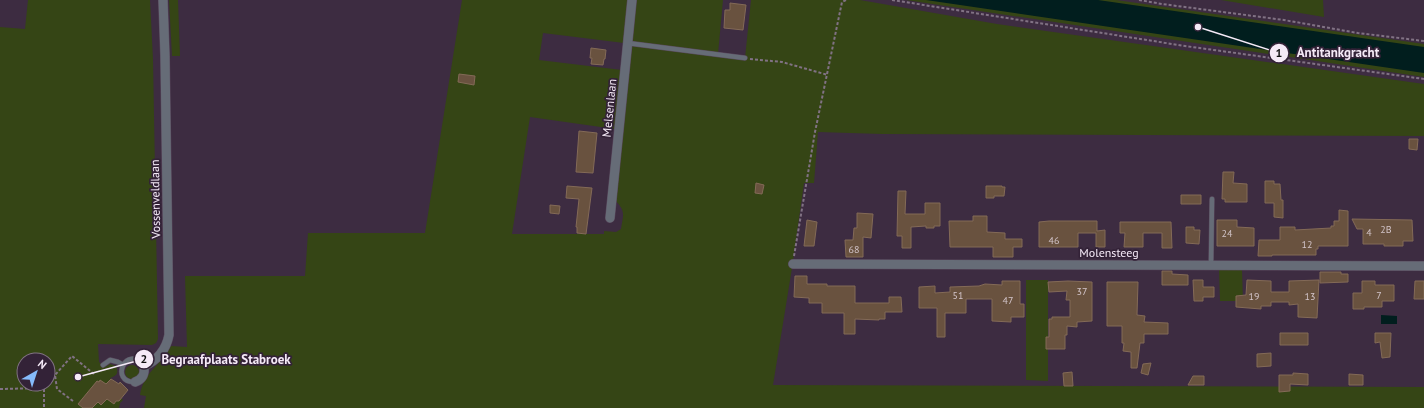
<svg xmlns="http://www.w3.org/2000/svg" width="1424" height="408" viewBox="0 0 1424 408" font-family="'PT Sans',sans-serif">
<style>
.green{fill:#354515;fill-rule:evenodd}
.water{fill:#011e1e}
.building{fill:#69523f;stroke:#836a57}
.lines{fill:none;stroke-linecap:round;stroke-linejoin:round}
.service-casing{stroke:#5a4a5e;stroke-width:5.5}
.minor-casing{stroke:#5a4a5e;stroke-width:10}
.path{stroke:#817284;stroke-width:2;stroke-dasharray:3 2;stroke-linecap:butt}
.service{stroke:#666c77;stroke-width:4.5}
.minor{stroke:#666c77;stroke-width:9}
.labels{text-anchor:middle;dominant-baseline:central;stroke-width:3.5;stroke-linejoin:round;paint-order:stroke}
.number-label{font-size:10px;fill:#d2c4c9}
.street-label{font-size:12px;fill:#f5eaf7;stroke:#332237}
.leader{fill:none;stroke:#f5eaf7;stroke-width:1.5}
.callout-dot{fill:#f5eaf7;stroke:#332237;stroke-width:1.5}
.mark-label{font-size:12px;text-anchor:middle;font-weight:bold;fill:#111}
.callout-label{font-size:13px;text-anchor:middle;font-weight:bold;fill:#f5eaf7;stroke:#332237;stroke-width:3.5;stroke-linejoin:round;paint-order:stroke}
</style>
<rect width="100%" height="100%" fill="#3d2c41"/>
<!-- green -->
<path class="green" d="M 28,0 L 150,0 L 153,59 L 158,339 L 156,343 L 152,345 L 98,344 L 99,362 L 105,367 L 110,364 L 116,366 C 119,373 117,376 110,378 L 116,382 L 118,385 L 120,382 L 128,390 L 121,398 L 123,400 L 120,403 L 119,408 L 0,408 L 0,27 L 25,29 ZM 24,360 L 48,360 L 48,384 L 24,384 Z
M 169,0 L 178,0 L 180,56 L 172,56 Z
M 462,0 L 629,0 L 624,43 L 543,33 L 539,60 L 622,70 L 615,129 L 530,117 L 512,234 L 604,234 L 604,231 L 616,232 L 621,229 C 623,215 626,212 616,201 L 636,0 L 723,0 L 718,54 L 745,58 L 751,0 L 860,0 L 997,24 L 1424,84 L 1424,136 L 882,134 L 818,132 L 814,183 L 804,183 L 792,268 L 773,385 L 1424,387 L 1424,408 L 144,408 L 146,396 L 140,395 C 144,371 161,366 171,346 L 187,347 L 185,276 L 305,276 L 308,233 L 425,233 Z
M 906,0 L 943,0 L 1424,71 L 1424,77 Z
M 1078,0 L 1116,0 L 1424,44 L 1424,50 Z
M 1221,0 L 1323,0 L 1324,17 Z
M 1219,269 L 1242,270 L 1243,301 L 1220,301 Z
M 1026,280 L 1048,280 L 1048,381 L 1026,380 Z
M125 372a7 7 0 1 1 14 0a7 7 0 1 1-14 0Z"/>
<!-- water -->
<path class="water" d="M 926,0 L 1098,0 L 1424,47 L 1424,73 Z
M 1381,315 L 1397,316 L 1397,324 L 1381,324 Z"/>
<!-- building -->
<path class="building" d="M 730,3 L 746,5 L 743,30 L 724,28 L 725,10 L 730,10 Z
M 591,48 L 606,50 L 605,59 L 604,59 L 603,65 L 591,64 L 592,58 L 590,58 Z
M 459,74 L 475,76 L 474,85 L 458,82 Z
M 579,131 L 597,133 L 593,173 L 576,172 Z
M 1409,139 L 1418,139 L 1417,150 L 1409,149 Z
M 1223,172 L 1234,172 L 1233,183 L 1247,184 L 1247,202 L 1225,202 L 1225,199 L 1222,199 Z
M 1265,181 L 1274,181 L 1274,184 L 1280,184 L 1281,200 L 1283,200 L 1283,218 L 1274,217 L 1274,203 L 1265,203 Z
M 756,183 L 764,185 L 762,194 L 755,193 Z
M 567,186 L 592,188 L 586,234 L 577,233 L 577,227 L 576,227 L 579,199 L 566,198 Z
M 986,186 L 1002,186 L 1002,187 L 1005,187 L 1004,196 L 994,196 L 994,198 L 986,198 Z
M 898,191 L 906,191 L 905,214 L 925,214 L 925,203 L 940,203 L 940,226 L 934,226 L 934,228 L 926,228 L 926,226 L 911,227 L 911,248 L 902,248 L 902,236 L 897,236 Z
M 1181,195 L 1201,195 L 1201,204 L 1181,204 Z
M 550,205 L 560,206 L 559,214 L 550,213 Z
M 1339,210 L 1348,211 L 1348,246 L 1318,246 L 1318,249 L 1316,249 L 1316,255 L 1272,255 L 1272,256 L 1258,256 L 1259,240 L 1280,240 L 1280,227 L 1295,227 L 1295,230 L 1331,228 L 1331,226 L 1334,226 L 1334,221 L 1339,221 Z
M 857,213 L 873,214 L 871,238 L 863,237 L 863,257 L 846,257 L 845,240 L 853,240 L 854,228 L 857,228 Z
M 973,216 L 987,216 L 987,232 L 1005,233 L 1005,239 L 1022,239 L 1022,247 L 1013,247 L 1013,257 L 993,257 L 993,247 L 950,247 L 949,221 L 973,221 Z
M 1352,219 L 1412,220 L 1413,241 L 1403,241 L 1403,246 L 1384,246 L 1384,244 L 1363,244 L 1363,229 L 1357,229 Z
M 807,220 L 817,222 L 814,246 L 804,246 Z
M 1217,220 L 1237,220 L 1237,227 L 1254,228 L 1254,246 L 1217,246 Z
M 1049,221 L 1097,221 L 1097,231 L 1105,230 L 1105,247 L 1096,247 L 1096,233 L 1078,233 L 1078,247 L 1039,247 L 1039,222 Z
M 1120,222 L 1171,222 L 1172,248 L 1162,248 L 1162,233 L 1143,233 L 1143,247 L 1124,247 L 1125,233 L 1120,233 Z
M 1186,227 L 1194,227 L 1194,230 L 1200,230 L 1199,244 L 1186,243 Z
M 1162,271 L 1172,271 L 1172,274 L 1188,275 L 1188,285 L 1162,285 Z
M 1320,272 L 1341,272 L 1341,274 L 1348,274 L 1348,282 L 1320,283 Z
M 795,276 L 807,276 L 807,284 L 827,284 L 827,286 L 855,286 L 855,303 L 889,303 L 889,297 L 901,297 L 902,312 L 885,312 L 885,319 L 879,319 L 879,320 L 855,319 L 855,334 L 844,334 L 844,313 L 822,313 L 822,303 L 809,303 L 809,298 L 794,297 Z
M 1193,280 L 1203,280 L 1203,287 L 1214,287 L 1214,297 L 1203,297 L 1203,301 L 1194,301 Z
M 1247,280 L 1271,281 L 1271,292 L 1289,292 L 1289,281 L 1319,280 L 1317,318 L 1298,317 L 1298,304 L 1289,305 L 1289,302 L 1271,302 L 1271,306 L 1261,306 L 1261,309 L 1236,307 L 1236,296 L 1246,295 Z
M 1002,281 L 1020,281 L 1020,304 L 1024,304 L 1024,317 L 1011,317 L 1011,322 L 992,321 L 992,299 L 966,299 L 966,313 L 945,313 L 945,337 L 937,337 L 937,308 L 919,308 L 919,287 L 935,286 L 935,293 L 950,292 L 950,287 L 979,286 L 985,284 L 1002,285 Z
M 1068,281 L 1092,282 L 1092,321 L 1077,322 L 1077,327 L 1067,326 L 1067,335 L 1065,335 L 1065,349 L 1046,349 L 1046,337 L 1049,337 L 1049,319 L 1052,319 L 1052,317 L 1070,317 L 1070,300 L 1066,300 L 1067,291 L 1049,292 L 1048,282 Z
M 1362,281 L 1375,281 L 1375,285 L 1394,285 L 1394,301 L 1382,301 L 1382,307 L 1364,307 L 1364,309 L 1353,309 L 1353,293 L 1362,293 Z
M 1415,281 L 1424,281 L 1424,299 L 1414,299 Z
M 1107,282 L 1138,282 L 1137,315 L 1145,316 L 1144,322 L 1168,323 L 1168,334 L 1144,334 L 1144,343 L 1140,343 L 1137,368 L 1131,368 L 1131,352 L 1123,351 L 1124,343 L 1122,343 L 1122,326 L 1107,326 Z
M 1280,333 L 1308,333 L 1308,345 L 1280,345 Z
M 1375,333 L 1391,333 L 1390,357 L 1382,358 L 1380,342 L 1375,343 Z
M 1271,353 L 1271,366 L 1257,367 L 1257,354 Z
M 1151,363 L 1148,375 L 1141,373 L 1143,364 Z
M 1072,372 L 1073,386 L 1064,386 L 1063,373 Z
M 1293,373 L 1308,374 L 1308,385 L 1290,384 L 1290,391 L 1279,392 L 1279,375 L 1293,375 Z
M 1349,374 L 1363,375 L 1363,385 L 1349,385 Z
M 1193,376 L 1204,376 L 1204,385 L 1188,385 Z
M 111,379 L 119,384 L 120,382 L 128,390 L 119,401 L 116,401 L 114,404 L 107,399 L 101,405 L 98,402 L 92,408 L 83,408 L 78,404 L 97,381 L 99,382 L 100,380 L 106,384 Z"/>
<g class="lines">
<defs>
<path id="service" d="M 627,43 L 745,58
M 1211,265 L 1212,199
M 103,365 L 110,360 L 118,362 L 123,365
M 135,382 C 109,383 126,343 144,366"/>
<path id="minor" d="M 610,218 L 632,0
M 793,264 L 1424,266
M 135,382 C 143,379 145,374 144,366 C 158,360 166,350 169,335 L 165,56 L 163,0"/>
</defs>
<!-- service casing -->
<use href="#service" class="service-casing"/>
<!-- minor casing -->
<use href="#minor" class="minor-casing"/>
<!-- path -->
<path class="path" d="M 892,0 L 1185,46 L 1424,79
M 1139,0 L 1162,4 L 1284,20 L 1358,33 L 1424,41
M 750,59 L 782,62 L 828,75
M 794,256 L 815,132 L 842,2 L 846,0
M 0,389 L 44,388 L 44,408
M 73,401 L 57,389 L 55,375 L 72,356 L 95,375"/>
<!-- service -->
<use href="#service" class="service"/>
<!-- minor -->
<use href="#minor" class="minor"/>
</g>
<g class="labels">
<!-- number labels -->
<g class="number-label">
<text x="1386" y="229">2B</text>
<text x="1369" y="232">4</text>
<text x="1227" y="233">24</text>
<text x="1054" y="240">46</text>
<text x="1307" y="244">12</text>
<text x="854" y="249">68</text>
<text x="1082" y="291">37</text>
<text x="958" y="295">51</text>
<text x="1379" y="295">7</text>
<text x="1254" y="296">19</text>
<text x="1310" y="296">13</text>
<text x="1008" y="300">47</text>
</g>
<!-- street labels -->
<g class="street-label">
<text transform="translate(609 108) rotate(-84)">Melsenlaan</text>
<text transform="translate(155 199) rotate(-91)">Vossenveldlaan</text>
<text x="1109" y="252">Molensteeg</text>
</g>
</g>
<!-- callouts -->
<path class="leader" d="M1198 27L1279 53M78 377L144 359"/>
<g class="callout-dot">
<circle cx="1198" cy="27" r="4"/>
<circle cx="78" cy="377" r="4"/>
<circle cx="1279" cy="53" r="10"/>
<circle cx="144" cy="359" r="10"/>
</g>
<g class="mark-label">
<text x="1279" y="57">1</text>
<text x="144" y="363">2</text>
</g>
<g class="callout-label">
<text x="1338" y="57">Antitankgracht</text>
<text x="226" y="364">Begraafplaats Stabroek</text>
</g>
<!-- north arrow -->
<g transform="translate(36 372) rotate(39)"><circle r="19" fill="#332237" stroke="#817284"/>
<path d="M0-3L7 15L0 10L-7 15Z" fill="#85bbfb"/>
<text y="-6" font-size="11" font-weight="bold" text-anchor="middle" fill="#f5eaf7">N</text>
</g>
</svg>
